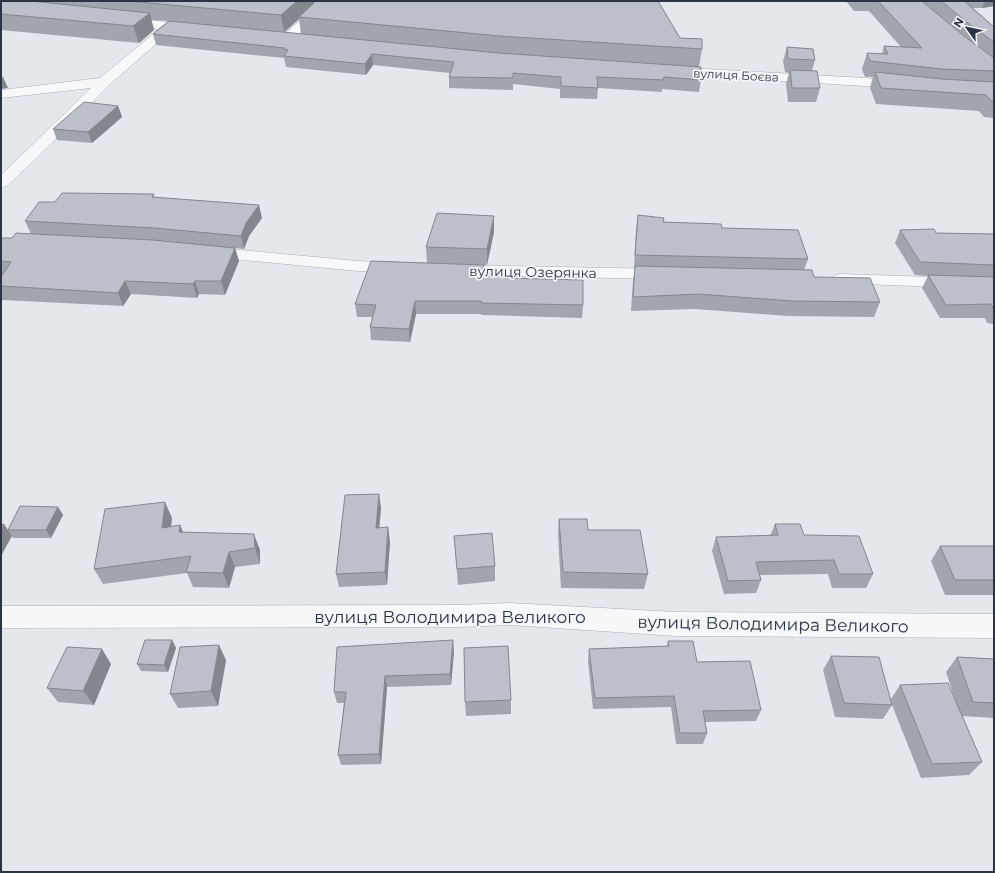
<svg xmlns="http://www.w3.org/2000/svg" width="995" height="873" viewBox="0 0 995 873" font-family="Montserrat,sans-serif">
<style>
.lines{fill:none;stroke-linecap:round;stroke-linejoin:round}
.minor-casing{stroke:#a9aeb7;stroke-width:1}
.minor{fill:#f7f8fa;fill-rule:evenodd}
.wall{fill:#a1a5ae;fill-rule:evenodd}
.shaded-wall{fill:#83868d}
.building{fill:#bbc0ca;stroke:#83868d}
.labels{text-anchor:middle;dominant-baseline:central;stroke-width:3.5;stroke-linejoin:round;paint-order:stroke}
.far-street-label{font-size:12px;fill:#2b3445;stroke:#f4f6f9}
.street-label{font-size:14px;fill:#2b3445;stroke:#f4f6f9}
.near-street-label{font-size:17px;fill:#2b3445;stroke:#f4f6f9}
</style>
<rect width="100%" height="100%" fill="#e4e7ec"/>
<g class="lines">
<defs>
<path id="minor" d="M 321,1 L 334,1 L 292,41 L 284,41 L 282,38 L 284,35 Z
M 124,18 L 193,24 L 199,28 L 193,32 L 172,30 L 109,85 L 53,142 L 7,186 L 1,188 L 1,175 L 91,88 L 1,98 L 1,90 L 100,78 L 159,29 L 120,25 L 118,22 Z
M 671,67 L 865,78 L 900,82 L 905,83 L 907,86 L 905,89 L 900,90 L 865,86 L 666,74 L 664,71 L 666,68 Z
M 208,247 L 358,261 L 399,263 L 405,264 L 408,268 L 405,272 L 399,273 L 358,271 L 202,256 L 199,252 L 202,248 Z
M 455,265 L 663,269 L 669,270 L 672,274 L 669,278 L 663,279 L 455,275 L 449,274 L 446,270 L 449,266 Z
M 841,274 L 994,279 L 994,289 L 835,283 L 832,279 L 835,275 Z
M 510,603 L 676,612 L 994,614 L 994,638 L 676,636 L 510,625 L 459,627 L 1,628 L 1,606 L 459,605 Z"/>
</defs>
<!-- minor casing -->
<use href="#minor" class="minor-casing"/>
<!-- minor -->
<use href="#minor" class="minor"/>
</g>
<!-- wall -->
<path class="wall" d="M 1,1 L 658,1 L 680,38 L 702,49 L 699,67 L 701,80 L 699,92 L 662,89 L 662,92 L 598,88 L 597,99 L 560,98 L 560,89 L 513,84 L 513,90 L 449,88 L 449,77 L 450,73 L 373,65 L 366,75 L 286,67 L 284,58 L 156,45 L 153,34 L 168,21 L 151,20 L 154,30 L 139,43 L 1,30 ZM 299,19 L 301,34 L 285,32 Z
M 846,1 L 994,1 L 994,6 L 982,8 L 973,8 L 994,27 L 994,118 L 984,117 L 979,111 L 876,104 L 870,88 L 873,77 L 865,77 L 862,69 L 867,53 L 882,54 L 884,46 L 901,47 L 869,11 L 854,11 Z
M 787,47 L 815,60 L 812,71 L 820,88 L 816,102 L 788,102 L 786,84 L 789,73 L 785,72 L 783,61 Z
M 118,106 L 122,117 L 92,143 L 57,140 L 53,129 Z
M 154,194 L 154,197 L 262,218 L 249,236 L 244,249 L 235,248 L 239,261 L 225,295 L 199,294 L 197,298 L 131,294 L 123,306 L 2,300 L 1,298 L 1,277 L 2,275 L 1,275 L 1,238 L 12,238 L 31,234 L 25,221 L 55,202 Z
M 638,215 L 663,222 L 722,228 L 808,259 L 804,270 L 814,277 L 880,302 L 874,317 L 788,316 L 695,309 L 631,311 L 633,280 L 635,268 L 634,268 L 636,229 Z
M 900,230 L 936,233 L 994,234 L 994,324 L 987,323 L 985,318 L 940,318 L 922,288 L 928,276 L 915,275 L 895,243 Z
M 494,232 L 487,265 L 440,263 L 484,265 L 484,273 L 507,274 L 507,278 L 583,305 L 582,318 L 481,315 L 481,314 L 416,314 L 410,342 L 371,340 L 370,327 L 372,317 L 357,317 L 355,304 L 427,263 L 426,247 Z
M 58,507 L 63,515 L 51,538 L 13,538 L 8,530 Z
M 381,508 L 379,528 L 390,541 L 387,585 L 339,587 L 336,574 Z
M 172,518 L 171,527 L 180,525 L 183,532 L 260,550 L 260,564 L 235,567 L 229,588 L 193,587 L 187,573 L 103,584 L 94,569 Z
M 559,519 L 588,530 L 648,574 L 644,589 L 561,588 L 558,535 Z
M 775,524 L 804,535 L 873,574 L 866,588 L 832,588 L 828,574 L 760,575 L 761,580 L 756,593 L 724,594 L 712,551 L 716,537 L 770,536 Z
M 454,536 L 495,566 L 495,581 L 458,585 Z
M 940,546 L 994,546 L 994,595 L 945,595 L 931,561 Z
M 172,640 L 176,648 L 168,672 L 141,671 L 137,664 Z
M 668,641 L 761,710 L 756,721 L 705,722 L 707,733 L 703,744 L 676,744 L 671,707 L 593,709 L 588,661 L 589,649 L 667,646 Z
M 454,651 L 451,685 L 387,687 L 381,764 L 341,765 L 338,755 L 344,703 L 337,703 L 334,692 Z
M 831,656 L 891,699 L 900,685 L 956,702 L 946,672 L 957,657 L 994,659 L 994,718 L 962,716 L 982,762 L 969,775 L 921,778 L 892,705 L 883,719 L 835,717 L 823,670 Z
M 226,660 L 218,706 L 178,708 L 170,694 Z
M 111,664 L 94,705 L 58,702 L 47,688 Z
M 511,700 L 511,714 L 466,716 L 465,702 Z"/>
<!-- shaded-wall -->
<path class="shaded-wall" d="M 297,1 L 319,1 L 299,17 L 299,19 L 284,32 L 281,15 Z
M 985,1 L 994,1 L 994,6 L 982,8 Z
M 150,13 L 154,30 L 139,43 L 133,26 Z
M 372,54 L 373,65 L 366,75 L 365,64 Z
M 1,77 L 3,77 L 8,88 L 1,89 Z
M 118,106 L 122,117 L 92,143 L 88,132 Z
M 259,205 L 262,218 L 249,236 L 244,249 L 241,236 L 246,223 Z
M 494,216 L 494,232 L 487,265 L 487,249 Z
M 235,248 L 239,261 L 225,295 L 221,281 Z
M 125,281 L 131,294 L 123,306 L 118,293 Z
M 195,281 L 199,294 L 197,298 L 193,284 Z
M 415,301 L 416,314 L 410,342 L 409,329 Z
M 379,494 L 381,508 L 378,541 L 376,528 Z
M 165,502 L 172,518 L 169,543 L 162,528 Z
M 58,507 L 63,515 L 51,538 L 46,530 Z
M 4,524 L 12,536 L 1,556 L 1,530 Z
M 180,525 L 187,541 L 179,532 Z
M 388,527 L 390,541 L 387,585 L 385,572 Z
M 254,534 L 260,550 L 260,564 L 255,548 Z
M 229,552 L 235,567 L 229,588 L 223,573 Z
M 172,640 L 176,648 L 168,672 L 164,665 Z
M 453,640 L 454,651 L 451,685 L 450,674 Z
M 219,645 L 226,660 L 218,706 L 211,691 Z
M 102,649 L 111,664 L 94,705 L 83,691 Z
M 385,676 L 387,687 L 381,764 L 379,754 Z"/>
<!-- building -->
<path class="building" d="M 1,1 L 30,1 L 150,13 L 133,26 L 1,14 Z
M 128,1 L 297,1 L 281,15 Z
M 316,1 L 658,1 L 680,38 L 702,39 L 702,49 L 499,36 L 299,17 Z
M 878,1 L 922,1 L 964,36 L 994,58 L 994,71 L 942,69 L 870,61 L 867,53 L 888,54 L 884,46 L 922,48 Z
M 941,1 L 964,1 L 994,27 L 994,42 L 974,28 Z
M 169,21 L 499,53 L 701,67 L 701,80 L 664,77 L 663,80 L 597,77 L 598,88 L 561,86 L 561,77 L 513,73 L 513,78 L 449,77 L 454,62 L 372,54 L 365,64 L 284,56 L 288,50 L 284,49 L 285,48 L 153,34 Z
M 787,47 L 813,49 L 815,60 L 788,59 Z
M 790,70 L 817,71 L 820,88 L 792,88 Z
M 875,72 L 942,79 L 994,82 L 994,101 L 991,101 L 986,95 L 881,88 Z
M 84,102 L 118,106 L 88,132 L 53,129 Z
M 62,193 L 154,194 L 152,197 L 259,205 L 246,223 L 241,236 L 154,228 L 25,221 L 39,202 L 55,202 Z
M 437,213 L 494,216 L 487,249 L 426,247 Z
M 638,215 L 664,218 L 663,222 L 721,224 L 722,228 L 798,230 L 808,259 L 635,255 Z
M 934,229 L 936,233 L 994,234 L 994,265 L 920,262 L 900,230 Z
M 16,233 L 153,240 L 235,248 L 221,281 L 195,281 L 193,284 L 125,281 L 118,293 L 1,286 L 1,277 L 11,262 L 1,261 L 1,238 L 12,238 Z
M 371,261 L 484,265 L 483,273 L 507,274 L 506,278 L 583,280 L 583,305 L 481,303 L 481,301 L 415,301 L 409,329 L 370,327 L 376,305 L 355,304 Z
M 635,266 L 812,270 L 814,277 L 870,278 L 880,302 L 792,301 L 698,294 L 633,297 Z
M 928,275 L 994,277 L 994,310 L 991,304 L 946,305 Z
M 379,494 L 376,528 L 388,527 L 385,572 L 336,574 L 345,495 Z
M 165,502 L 162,528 L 180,525 L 179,532 L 254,534 L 255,548 L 229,552 L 223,573 L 186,572 L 191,556 L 94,569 L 105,509 Z
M 20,506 L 58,507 L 46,530 L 8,530 Z
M 559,519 L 587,519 L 588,530 L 640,530 L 648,574 L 563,572 Z
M 4,524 L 1,530 L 1,525 Z
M 775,524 L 800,524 L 804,535 L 859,536 L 873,574 L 839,574 L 834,560 L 756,562 L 761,580 L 728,581 L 716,537 L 778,535 Z
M 492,533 L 495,566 L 457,569 L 454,536 Z
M 940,546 L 994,546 L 994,580 L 955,580 Z
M 145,640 L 172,640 L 164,665 L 137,664 Z
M 453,640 L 450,674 L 385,676 L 379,754 L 338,755 L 346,692 L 334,692 L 337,647 Z
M 668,641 L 693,641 L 697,662 L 750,661 L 761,710 L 703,711 L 707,733 L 680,733 L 674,696 L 595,698 L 589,649 L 669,646 Z
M 219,645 L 211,691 L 170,694 L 180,647 Z
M 508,646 L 511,700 L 465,702 L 464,648 Z
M 67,647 L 102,649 L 83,691 L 47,688 Z
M 831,656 L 879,657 L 892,705 L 844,703 Z
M 957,657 L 994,659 L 994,703 L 973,702 Z
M 948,683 L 982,762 L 932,764 L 900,685 Z"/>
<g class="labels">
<!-- far-street labels -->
<g class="far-street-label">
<text transform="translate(736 75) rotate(3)">вулиця Боєва</text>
</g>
<!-- street labels -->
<g class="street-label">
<text transform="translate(533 272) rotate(1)">вулиця Озерянка</text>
</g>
<!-- near-street labels -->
<g class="near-street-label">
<text x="450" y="617">вулиця Володимира Великого</text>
<text transform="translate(773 624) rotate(1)">вулиця Володимира Великого</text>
</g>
</g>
<!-- border -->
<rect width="995" height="873" fill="none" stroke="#2b3445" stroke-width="4"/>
<!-- north arrow -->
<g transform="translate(967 28) rotate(303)" stroke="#f4f6f9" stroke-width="3" paint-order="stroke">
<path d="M0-3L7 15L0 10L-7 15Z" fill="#2b3445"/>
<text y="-6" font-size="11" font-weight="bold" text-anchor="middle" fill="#2b3445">N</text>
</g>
</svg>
